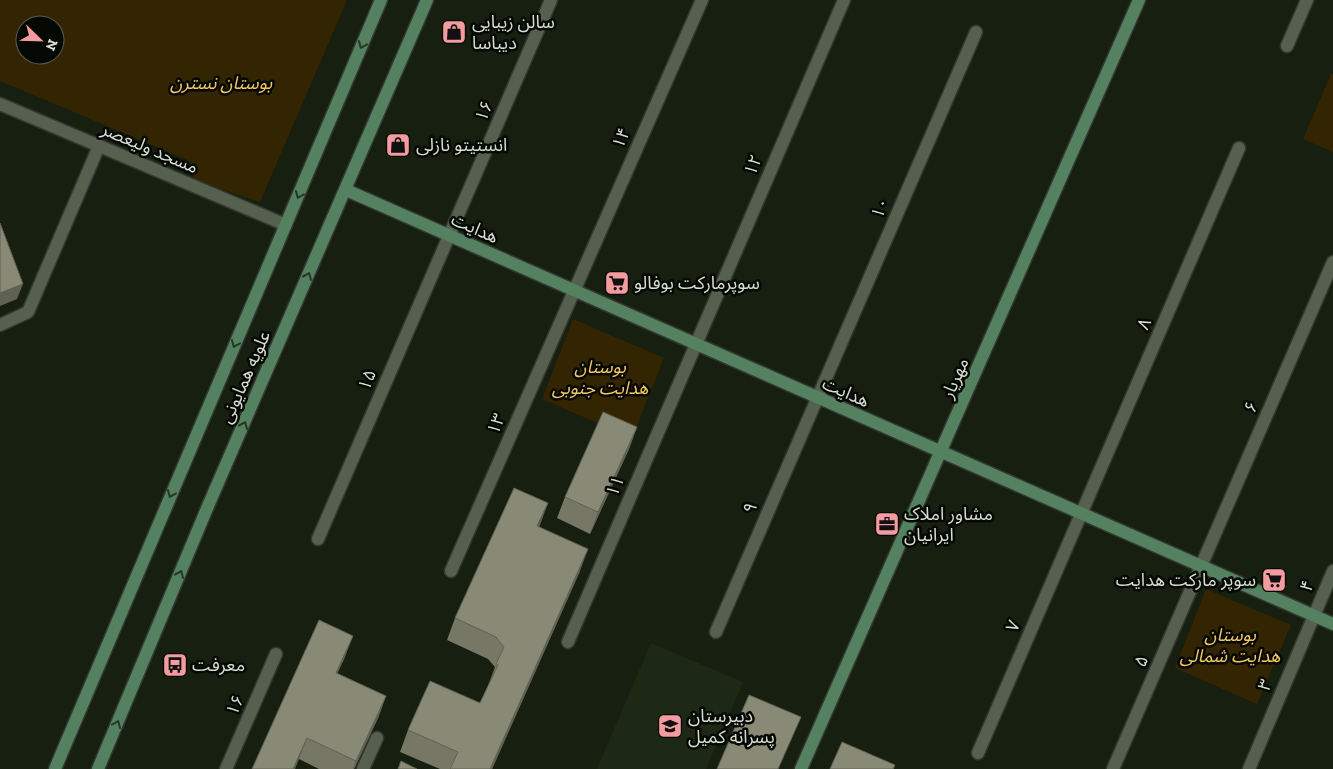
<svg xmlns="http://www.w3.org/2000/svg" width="1333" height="769" viewBox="0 0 1333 769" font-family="'Zilla Slab','Noto Sans Arabic',serif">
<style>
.built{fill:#1d2815}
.green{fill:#332501;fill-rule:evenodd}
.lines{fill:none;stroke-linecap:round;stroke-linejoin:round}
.street-casing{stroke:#32372f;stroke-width:15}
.secondary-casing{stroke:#32372f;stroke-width:15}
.street{stroke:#56604f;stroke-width:12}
.secondary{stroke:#548160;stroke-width:12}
.wall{fill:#767765}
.shaded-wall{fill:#606153}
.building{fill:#898a76;stroke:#606153}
.oneway{stroke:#253828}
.labels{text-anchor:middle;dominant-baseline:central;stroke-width:5;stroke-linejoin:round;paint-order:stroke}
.poi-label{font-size:18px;fill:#d7ddd3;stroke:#050803;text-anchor:start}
.park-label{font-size:18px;font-style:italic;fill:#f2c660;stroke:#050803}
.street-label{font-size:18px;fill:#d7ddd3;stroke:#050803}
</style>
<rect width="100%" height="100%" fill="#171f11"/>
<!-- built -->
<path class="built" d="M 651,643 L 743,682 L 706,769 L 597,769 Z"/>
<!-- green -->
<path class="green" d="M 0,0 L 347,0 L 260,202 L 194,180 L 190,161 L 0,81 ZM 25,25 L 55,25 L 55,55 L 25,55 Z
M 1331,74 L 1333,74 L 1333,152 L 1303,139 Z
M 573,319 L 664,358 L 632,438 L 542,399 Z
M 1206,589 L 1291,625 L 1257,704 L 1175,668 Z"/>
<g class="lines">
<defs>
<path id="street" d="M 1287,46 L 1307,0
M 0,104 L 286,225
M 0,325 L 28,312 L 99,146
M 318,539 L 551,0
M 451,571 L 702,0
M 716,632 L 976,32
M 568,642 L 844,0
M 978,753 L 1239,148
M 226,769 L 276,654
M 363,769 L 377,738
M 1113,769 L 1333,262
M 1249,769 L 1333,571"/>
<path id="secondary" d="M 346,190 L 1333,624
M 55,769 L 381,0
M 98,769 L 208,506 L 427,0
M 801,769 L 1139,0"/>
</defs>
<!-- street casing -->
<use href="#street" class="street-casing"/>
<!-- secondary casing -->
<use href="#secondary" class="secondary-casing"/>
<!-- street -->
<use href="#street" class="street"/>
<!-- secondary -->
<use href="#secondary" class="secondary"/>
</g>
<!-- wall -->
<path class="wall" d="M 637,427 L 629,449 L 590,534 L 557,518 L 565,497 Z
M 539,526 L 580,571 L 492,769 L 440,769 L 400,752 L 408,730 L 480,703 L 488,686 L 495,667 L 488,659 L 447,640 L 455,618 Z
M 345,657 L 337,673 L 386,696 L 378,718 L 354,769 L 319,769 L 299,759 L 252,769 Z"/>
<!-- shaded-wall -->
<path class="shaded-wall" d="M 23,284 L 17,299 L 0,306 L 0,293 Z
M 637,427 L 629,449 L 590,534 L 598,512 Z
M 548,503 L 540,525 L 529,547 L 537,526 Z
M 588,549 L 580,571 L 492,769 L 490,769 Z
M 353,636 L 345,657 L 328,694 L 336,673 Z
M 386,696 L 378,718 L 354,769 L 353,769 L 356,761 Z
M 307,738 L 299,759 L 295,769 L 293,769 Z"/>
<!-- building -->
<path class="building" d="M 0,223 L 23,284 L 0,293 Z
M 603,412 L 637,427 L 598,512 L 565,497 Z
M 514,488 L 548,503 L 537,526 L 588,549 L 490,769 L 450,769 L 458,752 L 408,730 L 430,681 L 480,703 L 498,665 L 496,664 L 504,647 L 496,637 L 455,618 Z
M 319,620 L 353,636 L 336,673 L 386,696 L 356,761 L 307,738 L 293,769 L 252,769 Z
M 749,695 L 801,717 L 778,769 L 717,769 Z
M 842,742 L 895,765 L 893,769 L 830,769 Z
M 401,761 L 417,769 L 398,769 Z"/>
<!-- one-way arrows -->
<defs><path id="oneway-chevron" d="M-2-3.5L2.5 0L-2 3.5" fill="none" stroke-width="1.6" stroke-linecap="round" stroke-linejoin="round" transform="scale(1.25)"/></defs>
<g class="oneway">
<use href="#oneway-chevron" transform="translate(362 45) rotate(113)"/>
<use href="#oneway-chevron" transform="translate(299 195) rotate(113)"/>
<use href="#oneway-chevron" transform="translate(308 276) rotate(-66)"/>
<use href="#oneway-chevron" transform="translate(235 344) rotate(113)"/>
<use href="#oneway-chevron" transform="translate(244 425) rotate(-66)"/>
<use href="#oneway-chevron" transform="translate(171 494) rotate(113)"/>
<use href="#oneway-chevron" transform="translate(180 574) rotate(-67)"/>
<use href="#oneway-chevron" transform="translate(117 724) rotate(-67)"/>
</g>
<!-- icons -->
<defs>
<symbol id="shop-square" viewBox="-11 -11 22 22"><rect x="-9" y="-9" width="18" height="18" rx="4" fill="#f49b9f" stroke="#050803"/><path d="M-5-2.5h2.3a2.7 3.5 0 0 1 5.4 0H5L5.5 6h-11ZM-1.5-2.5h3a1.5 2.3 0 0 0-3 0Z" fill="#111"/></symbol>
<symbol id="supermarket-square" viewBox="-11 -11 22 22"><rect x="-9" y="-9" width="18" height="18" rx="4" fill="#f49b9f" stroke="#050803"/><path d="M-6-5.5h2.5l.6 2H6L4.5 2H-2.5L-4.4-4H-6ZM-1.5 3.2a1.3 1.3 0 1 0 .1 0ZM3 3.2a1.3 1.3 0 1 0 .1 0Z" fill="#111"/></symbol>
<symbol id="office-square" viewBox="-11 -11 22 22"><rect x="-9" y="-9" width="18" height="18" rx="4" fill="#f49b9f" stroke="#050803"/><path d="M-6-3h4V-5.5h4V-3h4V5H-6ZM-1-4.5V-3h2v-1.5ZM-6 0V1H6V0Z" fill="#111"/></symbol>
<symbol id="bus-square" viewBox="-11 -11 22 22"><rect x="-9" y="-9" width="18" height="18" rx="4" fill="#f49b9f" stroke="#050803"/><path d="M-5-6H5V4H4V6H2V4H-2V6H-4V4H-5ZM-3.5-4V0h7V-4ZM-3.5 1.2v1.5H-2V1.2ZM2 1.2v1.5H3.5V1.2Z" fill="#111"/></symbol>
<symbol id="school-square" viewBox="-11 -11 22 22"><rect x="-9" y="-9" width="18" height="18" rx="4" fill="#f49b9f" stroke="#050803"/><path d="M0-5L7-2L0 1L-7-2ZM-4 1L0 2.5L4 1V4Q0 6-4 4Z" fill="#111"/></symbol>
</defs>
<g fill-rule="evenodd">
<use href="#shop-square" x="440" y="18" width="28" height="28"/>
<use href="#shop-square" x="384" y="131" width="28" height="28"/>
<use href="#supermarket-square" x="603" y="269" width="28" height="28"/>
<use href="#office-square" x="873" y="510" width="28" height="28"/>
<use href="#supermarket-square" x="1260" y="566" width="28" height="28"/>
<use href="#bus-square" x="161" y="651" width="28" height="28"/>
<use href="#school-square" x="656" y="712" width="28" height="28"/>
</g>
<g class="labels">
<!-- poi labels -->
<g class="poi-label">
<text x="472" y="22">سالن زیبایی<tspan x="472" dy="21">دیباسا</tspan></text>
<text x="416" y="145">انستیتو نازلی</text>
<text x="634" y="283">سوپرمارکت بوفالو</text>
<text x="904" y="514">مشاور املاک<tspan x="904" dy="21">ایرانیان</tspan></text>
<text x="1256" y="580" text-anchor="end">سوپر مارکت هدایت</text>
<text x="192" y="665">معرفت</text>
<text x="688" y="716">دبیرستان<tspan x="688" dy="21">پسرانه کمیل</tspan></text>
</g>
<!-- park labels -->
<g class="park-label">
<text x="221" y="83">بوستان نسترن</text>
<text x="600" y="367">بوستان<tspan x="600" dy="21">هدایت جنوبی</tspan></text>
<text x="1230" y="635">بوستان<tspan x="1230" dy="21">هدایت شمالی</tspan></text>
</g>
<!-- street labels -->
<g class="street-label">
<text transform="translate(484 111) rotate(-67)">۱۶</text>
<text transform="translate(621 138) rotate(-66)">۱۴</text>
<text transform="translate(150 148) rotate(23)">مسجد ولیعصر</text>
<text transform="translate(753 165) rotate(-67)">۱۲</text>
<text transform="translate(880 208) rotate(-67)">۱۰</text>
<text transform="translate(475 228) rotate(24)">هدایت</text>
<text transform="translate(1144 324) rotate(-67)">۸</text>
<text transform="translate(245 377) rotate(-66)">علویه همایونی</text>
<text transform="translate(955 378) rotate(-66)">مهریار</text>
<text transform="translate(367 380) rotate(-67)">۱۵</text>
<text transform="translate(846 392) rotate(24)">هدایت</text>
<text transform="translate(1251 407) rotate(-67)">۶</text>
<text transform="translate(496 424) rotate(-67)">۱۳</text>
<text transform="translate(615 486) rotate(-67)">۱۱</text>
<text transform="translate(750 508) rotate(-67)">۹</text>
<text transform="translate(1307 586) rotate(-67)">۴</text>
<text transform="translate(1013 626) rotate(-67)">۷</text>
<text transform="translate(1141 661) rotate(-66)">۵</text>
<text transform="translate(1265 685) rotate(-67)">۳</text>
<text transform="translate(235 705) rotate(-66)">۱۶</text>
</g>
</g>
<!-- north arrow -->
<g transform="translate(40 40) rotate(113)"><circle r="24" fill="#050803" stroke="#595d56"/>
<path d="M0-4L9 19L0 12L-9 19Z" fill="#f49b9f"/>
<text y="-8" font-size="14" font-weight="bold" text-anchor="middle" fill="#d7ddd3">N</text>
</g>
</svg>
